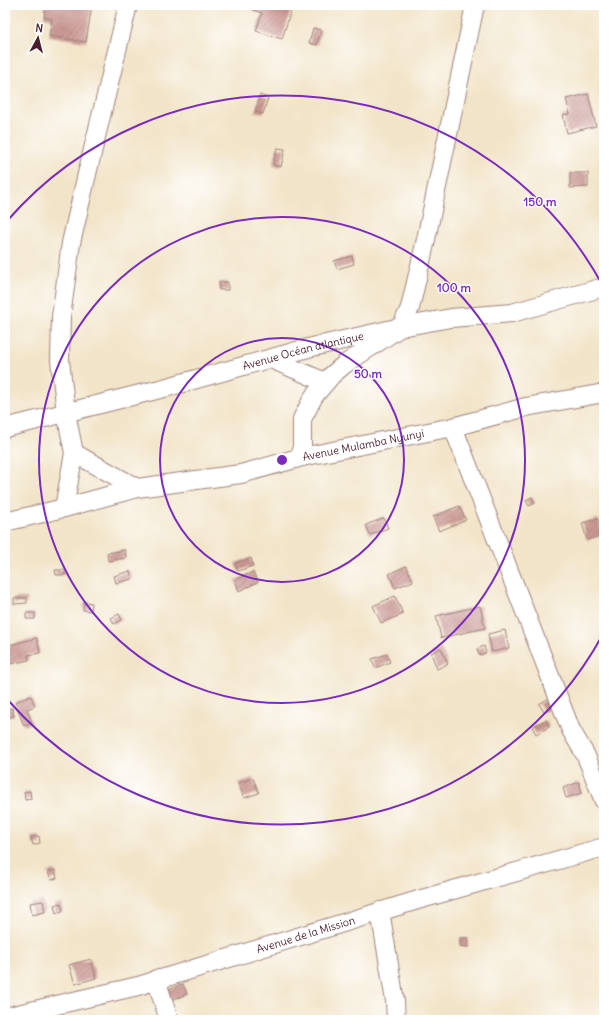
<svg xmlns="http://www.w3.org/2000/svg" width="609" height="1025" viewBox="0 0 609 1025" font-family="Delius,sans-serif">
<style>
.building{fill:url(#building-hatch)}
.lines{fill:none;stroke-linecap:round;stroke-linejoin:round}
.street-casing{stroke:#9e827a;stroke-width:20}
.street{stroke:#fff;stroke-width:18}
.ring{fill:none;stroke:#7b2cbf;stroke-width:2}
.labels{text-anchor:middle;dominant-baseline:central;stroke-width:3;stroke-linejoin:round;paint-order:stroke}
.street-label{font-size:11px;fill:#4a1f2b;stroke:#fff}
.centre{fill:#7b2cbf;stroke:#fff;stroke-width:2}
.ring-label{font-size:12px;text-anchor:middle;font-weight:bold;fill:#7b2cbf;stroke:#fff;stroke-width:3;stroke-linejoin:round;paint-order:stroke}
</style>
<defs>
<pattern id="building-hatch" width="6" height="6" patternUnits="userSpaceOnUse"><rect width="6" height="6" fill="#cb9793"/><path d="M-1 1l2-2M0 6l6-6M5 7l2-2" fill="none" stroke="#a77b78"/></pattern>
</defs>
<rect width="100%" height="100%" fill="#fff"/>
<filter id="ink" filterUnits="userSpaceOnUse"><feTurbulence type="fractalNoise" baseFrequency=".025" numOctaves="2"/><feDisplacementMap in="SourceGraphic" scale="8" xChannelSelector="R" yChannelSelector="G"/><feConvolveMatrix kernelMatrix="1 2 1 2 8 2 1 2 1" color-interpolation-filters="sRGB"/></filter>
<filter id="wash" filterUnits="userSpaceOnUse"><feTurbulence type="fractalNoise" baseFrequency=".012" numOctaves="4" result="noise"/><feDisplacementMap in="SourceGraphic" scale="16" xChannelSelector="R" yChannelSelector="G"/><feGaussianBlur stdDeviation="0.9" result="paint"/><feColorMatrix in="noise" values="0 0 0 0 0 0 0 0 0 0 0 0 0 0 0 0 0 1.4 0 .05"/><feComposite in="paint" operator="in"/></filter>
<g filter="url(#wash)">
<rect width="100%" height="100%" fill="#f2e4c8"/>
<g id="blocks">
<!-- building -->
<path class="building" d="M 46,5 L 70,5 L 78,6 L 78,5 L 92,5 L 86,42 L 49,36 L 52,19 L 44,17 Z
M 255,5 L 286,5 L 292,7 L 282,39 L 256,31 L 262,13 L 253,10 Z
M 313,28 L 321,30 L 317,45 L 309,43 Z
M 588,94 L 596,126 L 567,133 L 563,115 L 570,114 L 566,99 Z
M 260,95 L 268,98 L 263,114 L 255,112 Z
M 277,148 L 285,149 L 281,167 L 273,165 Z
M 570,173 L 588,173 L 588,187 L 570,188 Z
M 352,256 L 354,264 L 337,269 L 334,261 Z
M 219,282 L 228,282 L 228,290 L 219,290 Z
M 532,497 L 535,503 L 529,506 L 526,500 Z
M 459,506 L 466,520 L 439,531 L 433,517 Z
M 384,518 L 388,528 L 370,535 L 366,525 Z
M 598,519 L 603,535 L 587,540 L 582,523 Z
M 125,550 L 126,558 L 108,561 L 107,553 Z
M 251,558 L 253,566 L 238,571 L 235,563 Z
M 406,566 L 413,581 L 395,588 L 389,574 Z
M 55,570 L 65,570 L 65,575 L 56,575 Z
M 130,571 L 132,579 L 116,583 L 114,576 Z
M 253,572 L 258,582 L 239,591 L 235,580 Z
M 395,596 L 403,614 L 381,623 L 373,606 Z
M 14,598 L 27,598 L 27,603 L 14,604 Z
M 84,602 L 92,603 L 91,611 L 83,610 Z
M 480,606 L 485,628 L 441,638 L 436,616 Z
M 26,613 L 35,613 L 35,619 L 26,619 Z
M 119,614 L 122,620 L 114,624 L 111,618 Z
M 505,630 L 509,648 L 492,652 L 488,634 Z
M 37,638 L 40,653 L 28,655 L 29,660 L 10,664 L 5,646 Z
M 484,646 L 486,653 L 479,655 L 477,649 Z
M 441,648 L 448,664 L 437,669 L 431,653 Z
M 387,654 L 390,662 L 375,668 L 372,659 Z
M 31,696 L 35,706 L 27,709 L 32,723 L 24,726 L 15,702 Z
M 549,698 L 553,707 L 544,712 L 539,704 Z
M 12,708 L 14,716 L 5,718 L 5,709 Z
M 546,720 L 549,727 L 536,734 L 532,727 Z
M 253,778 L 259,793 L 244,798 L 238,783 Z
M 579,782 L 582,793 L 566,798 L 563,788 Z
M 30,791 L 31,799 L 25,800 L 24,792 Z
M 39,836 L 40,843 L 33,845 L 31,837 Z
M 55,870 L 57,878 L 51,880 L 48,872 Z
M 43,901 L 45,912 L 32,915 L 30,903 Z
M 61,903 L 63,911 L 56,913 L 54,905 Z
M 604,910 L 604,927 L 603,927 L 600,911 Z
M 460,938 L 468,938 L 468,947 L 460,946 Z
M 91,959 L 96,978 L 75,984 L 69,965 Z
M 183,984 L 187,994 L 171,1000 L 167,990 Z"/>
</g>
</g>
<g filter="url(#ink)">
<use href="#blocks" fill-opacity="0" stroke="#9e827a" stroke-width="1"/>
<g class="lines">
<defs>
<g id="street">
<path d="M 271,359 L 325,382"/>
<path d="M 453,427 L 571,730 L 586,756 L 604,801"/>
<path id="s1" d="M 5,428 L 164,388 L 308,348 L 401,327 L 451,318 L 512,313 L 604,287"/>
<path d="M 74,453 L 137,488"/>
<path d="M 302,457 L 302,419 L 314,396 L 332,375 L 345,364 L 401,327 L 410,308 L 425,244 L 475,5"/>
<path d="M 64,508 L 74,453 L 66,413 L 60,360 L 61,317 L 71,243 L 87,174 L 128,5"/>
<path id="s2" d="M 5,522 L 64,508 L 137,488 L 241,474 L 302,457 L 453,427 L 526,407 L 604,393"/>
<path d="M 380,911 L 395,1001 L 396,1020"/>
<path d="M 156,979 L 169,1020"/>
<path id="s3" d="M 5,1017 L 138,986 L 418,900 L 604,847"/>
</g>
</defs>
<!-- street casing -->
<use href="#street" class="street-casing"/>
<!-- street -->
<use href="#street" class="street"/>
</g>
</g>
<!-- distance rings -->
<g class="ring">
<circle cx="282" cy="460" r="122"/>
<circle cx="282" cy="460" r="243"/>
<path d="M603 634A365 365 0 0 1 7 699M7 221A365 365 0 0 1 603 286"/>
</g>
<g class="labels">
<!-- street labels -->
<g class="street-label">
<text stroke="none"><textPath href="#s1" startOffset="308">Avenue Océan atlantique</textPath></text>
<text stroke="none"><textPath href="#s2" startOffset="367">Avenue Mulamba Nyunyi</textPath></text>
<text stroke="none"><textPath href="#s3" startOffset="312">Avenue de la Mission</textPath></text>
</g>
</g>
<circle cx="282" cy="460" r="6" class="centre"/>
<g class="ring-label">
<text x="540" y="206">150 m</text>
<text x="454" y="292">100 m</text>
<text x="368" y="378">50 m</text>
</g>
<!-- margin -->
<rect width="609" height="1025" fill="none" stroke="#fff" stroke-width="20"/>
<!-- north arrow -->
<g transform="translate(38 38) rotate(7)" stroke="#ffffff" stroke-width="3" paint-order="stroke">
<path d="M0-3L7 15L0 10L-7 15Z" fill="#4a1f2b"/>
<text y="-6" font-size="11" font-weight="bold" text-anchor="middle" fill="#4a1f2b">N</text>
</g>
</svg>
